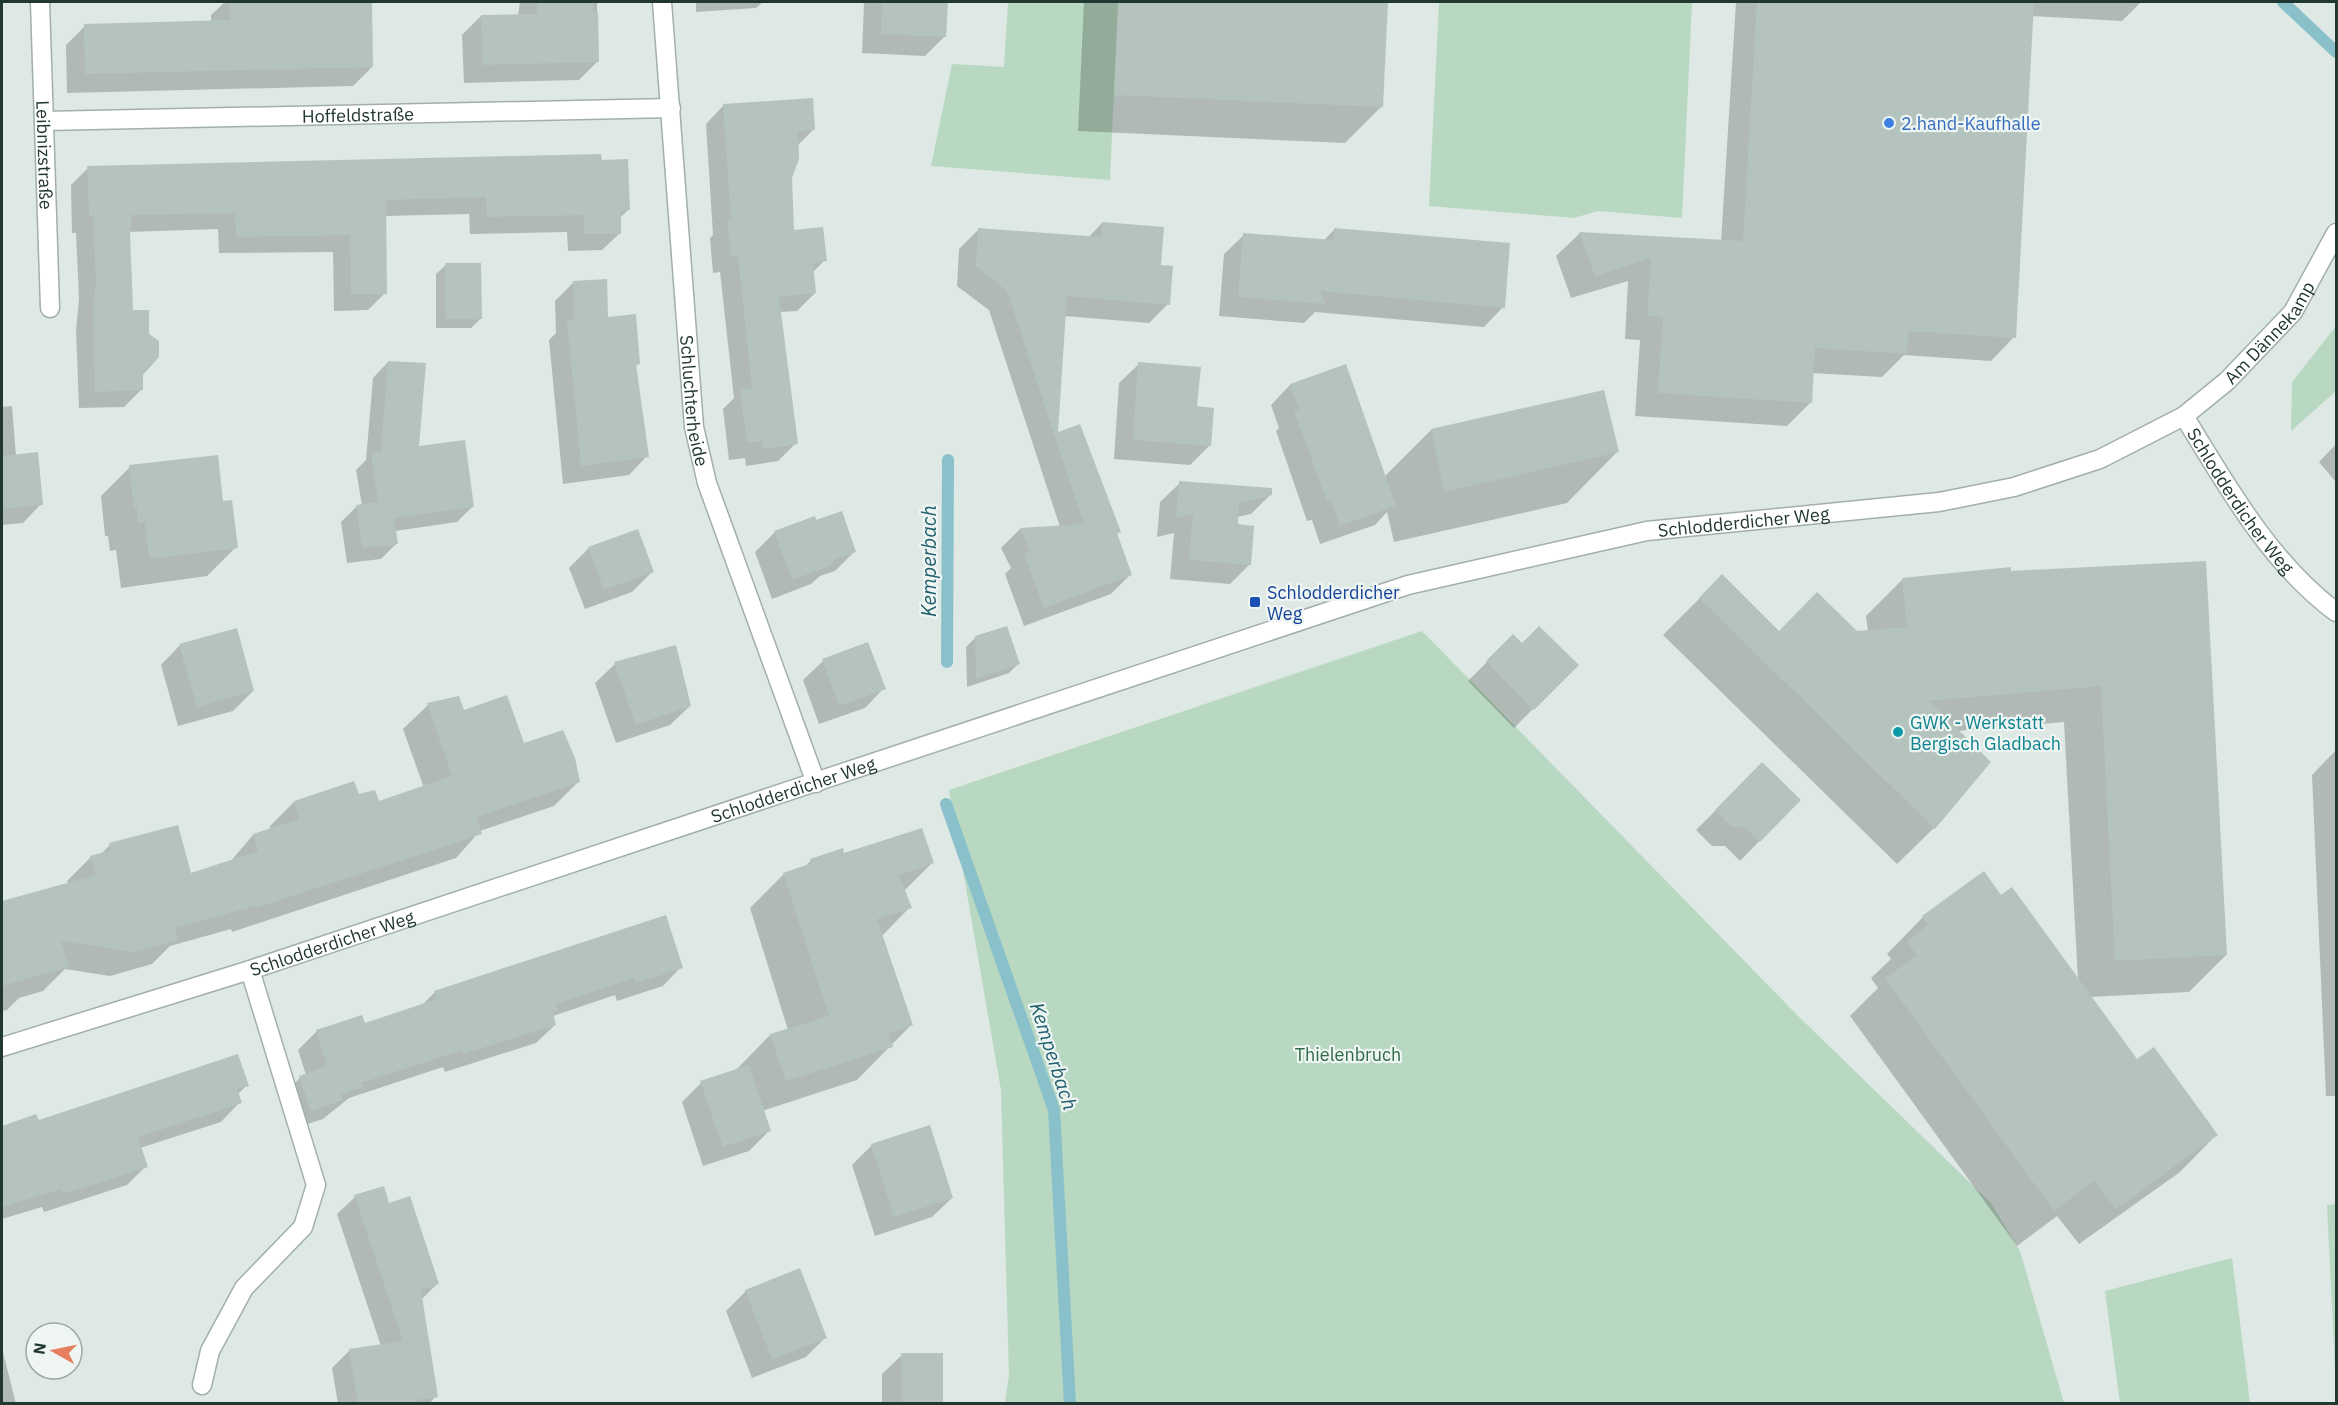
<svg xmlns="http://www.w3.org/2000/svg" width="2338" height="1405" viewBox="0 0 2338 1405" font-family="'IBM Plex Sans',sans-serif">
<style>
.green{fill:#b8d8c1}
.shadow{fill:#0003}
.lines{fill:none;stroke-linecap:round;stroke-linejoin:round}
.stream{stroke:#8ac0ca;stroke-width:12}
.building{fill:#b4c3bd}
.minor-casing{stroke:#a2afab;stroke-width:21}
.minor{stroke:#fff;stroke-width:18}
.shop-dot{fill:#3f7fe0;stroke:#eef5f2;stroke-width:2}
.transit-dot{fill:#1a4fb4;stroke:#eef5f2;stroke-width:2}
.culture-dot{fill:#0f9aa8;stroke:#eef5f2;stroke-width:2}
.labels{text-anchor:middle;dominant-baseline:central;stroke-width:4.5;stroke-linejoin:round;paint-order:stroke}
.street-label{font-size:18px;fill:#213731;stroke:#eef5f2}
.shop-label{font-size:18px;fill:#366cbe;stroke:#eef5f2;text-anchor:start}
.transit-label{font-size:18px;fill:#164399;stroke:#eef5f2;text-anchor:start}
.culture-label{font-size:18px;fill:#0d838f;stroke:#eef5f2;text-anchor:start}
.park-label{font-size:18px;fill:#2f6a45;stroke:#eef5f2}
.water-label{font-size:20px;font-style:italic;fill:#21606d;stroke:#eef5f2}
</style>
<rect width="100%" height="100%" fill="#dee8e4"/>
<!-- green -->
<path class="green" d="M 1008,2 L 1118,2 L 1110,180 L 931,166 L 952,64 L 1004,67 Z
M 1439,2 L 1692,2 L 1682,218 L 1598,211 L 1574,218 L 1429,206 Z
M 2336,326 L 2336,391 L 2291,431 L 2292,382 Z
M 1422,631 L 1798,1016 L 1991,1203 L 2020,1251 L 2064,1403 L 1005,1403 L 1009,1375 L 1001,1090 L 949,790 Z
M 2336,1204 L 2336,1389 L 2327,1205 Z
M 2232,1258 L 2250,1403 L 2120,1403 L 2105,1291 Z"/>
<!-- shadow -->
<path class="shadow" d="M 225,2 L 370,2 L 372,67 L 353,86 L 67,93 L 66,45 L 85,26 L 211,22 L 211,15 Z
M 520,2 L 597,2 L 598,61 L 579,80 L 464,83 L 462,35 L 481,16 L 518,16 Z
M 696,2 L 763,2 L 756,8 L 696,12 Z
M 864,2 L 946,2 L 945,36 L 925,56 L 862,53 Z
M 1084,2 L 1387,2 L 1382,106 L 1345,143 L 1078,131 Z
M 1736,2 L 2141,2 L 2122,21 L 2032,16 L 2014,337 L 1991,361 L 1904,355 L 1882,377 L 1812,373 L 1811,402 L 1787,426 L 1635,416 L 1640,340 L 1625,339 L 1628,281 L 1571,298 L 1556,256 L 1580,233 L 1721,242 Z
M 723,106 L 814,129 L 797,146 L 791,177 L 793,232 L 825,260 L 812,273 L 815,293 L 797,311 L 779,312 L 796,443 L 778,461 L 746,466 L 745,458 L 729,460 L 723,409 L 734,398 L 720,272 L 713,273 L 710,238 L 713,235 L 706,124 Z
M 600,162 L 628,210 L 620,218 L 620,233 L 602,250 L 568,251 L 567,232 L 470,234 L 469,214 L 385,216 L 385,293 L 368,310 L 334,311 L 333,252 L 219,253 L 218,229 L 128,232 L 132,312 L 142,389 L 124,407 L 79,408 L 76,330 L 79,299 L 76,233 L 72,233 L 71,185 L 88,168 Z
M 1102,223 L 1159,267 L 1168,304 L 1149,323 L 1064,316 L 1057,434 L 1120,531 L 1116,535 L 1130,575 L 1111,594 L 1024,626 L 1005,574 L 1011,568 L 1001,548 L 1020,529 L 1060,527 L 989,310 L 957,286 L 959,249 L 978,230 L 1088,238 Z
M 1334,230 L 1503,307 L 1484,327 L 1315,312 L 1304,323 L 1219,316 L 1224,254 L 1244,235 L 1323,241 Z
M 446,265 L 480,319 L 471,328 L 436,328 L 436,274 Z
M 574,282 L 607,318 L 639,363 L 635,367 L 647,456 L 629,475 L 563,484 L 549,340 L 556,333 L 555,301 Z
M 388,362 L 417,448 L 472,507 L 457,522 L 395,531 L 397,543 L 381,559 L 347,563 L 341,522 L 357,506 L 362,506 L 356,470 L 366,460 L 373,378 Z
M 1139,364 L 1196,407 L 1210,445 L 1190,465 L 1114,459 L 1119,383 Z
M 1345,366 L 1384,477 L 1431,430 L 1617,452 L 1567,503 L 1394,542 L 1387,512 L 1375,525 L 1320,544 L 1312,520 L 1307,521 L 1287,463 L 1276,431 L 1279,428 L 1271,405 L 1290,385 Z
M 2,390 L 2,407 L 12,406 L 16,456 L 41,504 L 23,523 L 2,525 Z
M 2336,444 L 2336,482 L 2319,462 Z
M 130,467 L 222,503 L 236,547 L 207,576 L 121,588 L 116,550 L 110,551 L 108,536 L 105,536 L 101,496 Z
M 1180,483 L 1271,494 L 1251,514 L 1237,517 L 1236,526 L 1250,564 L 1230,584 L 1170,579 L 1174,533 L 1157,537 L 1160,502 Z
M 815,522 L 855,551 L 835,571 L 820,576 L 811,584 L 772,599 L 755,552 L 775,532 Z
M 589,548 L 652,572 L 632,592 L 585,609 L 569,568 Z
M 2205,563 L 2226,955 L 2189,992 L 2090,997 L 2136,1061 L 2216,1135 L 2180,1172 L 2079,1244 L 2057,1216 L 2017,1246 L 1850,1016 L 1878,988 L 1871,978 L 1891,959 L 1887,954 L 1923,917 L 2001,897 L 2078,980 L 2064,722 L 1957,731 L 1934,828 L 1897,864 L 1663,635 L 1722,576 L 1779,632 L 1857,633 L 1868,632 L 1866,616 L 1903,579 Z
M 1513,636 L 1522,645 L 1577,665 L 1514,728 L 1468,681 Z
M 976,637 L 1018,664 L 1009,673 L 967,687 L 966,647 Z
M 180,645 L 253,691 L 233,711 L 178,726 L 161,665 Z
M 823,661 L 884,688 L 865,708 L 819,724 L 803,680 Z
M 615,664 L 690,706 L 670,725 L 616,743 L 595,683 Z
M 428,705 L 463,711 L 523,745 L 578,782 L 554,806 L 480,831 L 456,858 L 232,932 L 231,929 L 170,946 L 152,964 L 110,976 L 65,969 L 43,991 L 19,998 L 7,1010 L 2,1011 L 2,903 L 68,884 L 67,881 L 91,857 L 100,855 L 110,845 L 190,875 L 230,862 L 253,835 L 271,830 L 270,826 L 294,802 L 358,795 L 378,803 L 424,788 L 403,729 Z
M 2336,750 L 2336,1096 L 2326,1096 L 2312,775 Z
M 1762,764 L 1799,800 L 1740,861 L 1725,846 L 1712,846 L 1696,830 Z
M 843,854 L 932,863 L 904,891 L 910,907 L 881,937 L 911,1025 L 857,1080 L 762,1111 L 769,1131 L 749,1151 L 703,1166 L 682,1102 L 701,1083 L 736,1070 L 770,1035 L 788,1030 L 750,908 L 784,874 L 804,868 L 811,860 Z
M 681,967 L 663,986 L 617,1001 L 615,995 L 553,1016 L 555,1025 L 536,1043 L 445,1072 L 443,1067 L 349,1098 L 323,1119 L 292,1129 L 281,1096 L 300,1078 L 306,1075 L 298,1050 L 317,1031 L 364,1025 L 421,1006 L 435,992 Z
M 247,1085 L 237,1095 L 240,1102 L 221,1122 L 140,1148 L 146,1166 L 127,1185 L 44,1212 L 42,1207 L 2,1219 L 2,1127 L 35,1116 L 38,1122 Z
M 872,1145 L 952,1198 L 932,1217 L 875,1236 L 852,1165 Z
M 355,1197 L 388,1205 L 437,1284 L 421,1300 L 436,1396 L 429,1404 L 338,1404 L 332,1368 L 350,1350 L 381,1346 L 337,1214 Z
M 746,1291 L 826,1337 L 806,1357 L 752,1378 L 726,1311 Z
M 2,1348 L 16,1404 L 2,1404 Z
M 902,1355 L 942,1404 L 882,1404 L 882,1374 Z"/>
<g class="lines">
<!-- stream -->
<path class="stream" d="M 2283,2 L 2336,52
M 947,662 L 948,460
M 946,804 L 1054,1110 L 1070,1404"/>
</g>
<!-- building -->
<path class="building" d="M 230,2 L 372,2 L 373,67 L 85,74 L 84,24 L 230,20 Z
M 537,2 L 593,2 L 593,12 L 598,12 L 599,62 L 483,65 L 481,15 L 537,14 Z
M 882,2 L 948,2 L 946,37 L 881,34 Z
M 1119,2 L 1388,2 L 1383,107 L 1114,95 Z
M 1757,2 L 2034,2 L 2016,338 L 1908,331 L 1907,354 L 1815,348 L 1812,403 L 1658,393 L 1663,317 L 1647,316 L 1651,258 L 1595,276 L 1579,232 L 1743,241 Z
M 813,98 L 815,130 L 798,131 L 799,159 L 792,178 L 794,230 L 823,227 L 827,261 L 813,263 L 816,293 L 779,297 L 798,444 L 763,449 L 762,441 L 747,443 L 740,390 L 752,388 L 738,255 L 731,256 L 727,219 L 731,219 L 723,104 Z
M 601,154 L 602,160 L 628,159 L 630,210 L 621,211 L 621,234 L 584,234 L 584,215 L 487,217 L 486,197 L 386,200 L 387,294 L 351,294 L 350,235 L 236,237 L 235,213 L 132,215 L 130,231 L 133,310 L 149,310 L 149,334 L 159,341 L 159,357 L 143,375 L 143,390 L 95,392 L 93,311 L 96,280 L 93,216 L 89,216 L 87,166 Z
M 1102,222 L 1164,227 L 1161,265 L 1173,266 L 1170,305 L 1067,296 L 1058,432 L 1080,424 L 1121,532 L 1117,533 L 1132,575 L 1044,608 L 1024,554 L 1030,551 L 1020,528 L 1084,524 L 1007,291 L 976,266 L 978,228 L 1101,237 Z
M 1334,228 L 1510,243 L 1505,308 L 1320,291 L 1325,304 L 1238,297 L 1243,233 L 1333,240 Z
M 445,263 L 481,263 L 482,319 L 445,319 Z
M 607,279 L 608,317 L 636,314 L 640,364 L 636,364 L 649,457 L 581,466 L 567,320 L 574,320 L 573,281 Z
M 388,361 L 426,363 L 419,446 L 465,440 L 474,507 L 394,518 L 398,544 L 362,548 L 356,505 L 378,502 L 371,453 L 381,452 Z
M 1138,362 L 1201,367 L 1197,406 L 1214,408 L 1211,446 L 1133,440 Z
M 1346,364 L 1396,506 L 1340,526 L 1331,501 L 1327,502 L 1306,443 L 1294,411 L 1299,409 L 1290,384 Z
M 1604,390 L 1619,452 L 1444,492 L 1431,429 Z
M 38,452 L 43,505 L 2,509 L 2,456 Z
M 218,455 L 223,501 L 232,500 L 238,548 L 149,559 L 145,522 L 138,523 L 137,508 L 134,508 L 129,465 Z
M 1179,481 L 1272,488 L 1272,495 L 1239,503 L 1238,524 L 1254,526 L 1251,565 L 1189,560 L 1193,514 L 1176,518 Z
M 842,511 L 856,552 L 831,561 L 833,565 L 792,580 L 774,531 L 815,516 L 816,520 Z
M 638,529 L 654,572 L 604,590 L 588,547 Z
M 2206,561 L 2227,955 L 2115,961 L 2101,686 L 1929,701 L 1991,762 L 1935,829 L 1699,598 L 1722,574 L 1779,631 L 1817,592 L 1857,631 L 1907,627 L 1902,578 L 2011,567 L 2011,571 Z
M 1007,626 L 1020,664 L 976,679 L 975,636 Z
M 1539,626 L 1579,665 L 1534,710 L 1486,661 L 1513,634 L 1522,643 Z
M 237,628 L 254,691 L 197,707 L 179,644 Z
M 868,642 L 886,689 L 839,706 L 822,659 Z
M 676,645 L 691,706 L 636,725 L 614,662 Z
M 507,695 L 524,743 L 563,730 L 575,758 L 580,782 L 476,817 L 482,834 L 256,908 L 255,906 L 175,928 L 178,940 L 135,952 L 61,941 L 69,967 L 2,986 L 2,901 L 96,875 L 90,856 L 111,850 L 109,843 L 178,825 L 191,873 L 258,851 L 253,834 L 299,819 L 294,801 L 354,781 L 359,794 L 375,790 L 379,801 L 452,776 L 427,703 L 459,696 L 464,710 Z
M 1762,762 L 1801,800 L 1760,842 L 1745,827 L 1732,827 L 1715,810 Z
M 922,828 L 934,863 L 899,875 L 912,908 L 877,919 L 913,1025 L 888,1033 L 893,1047 L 786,1081 L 770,1034 L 829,1016 L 783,873 L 812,863 L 810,859 L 843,848 L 844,853 Z
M 1984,871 L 2001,895 L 2012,887 L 2137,1059 L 2154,1047 L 2218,1135 L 2116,1209 L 2094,1181 L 2054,1211 L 1885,978 L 1917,956 L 1907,941 L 1928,925 L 1922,916 Z
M 666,915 L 683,968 L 636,983 L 634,978 L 556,1004 L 558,1010 L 553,1012 L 556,1025 L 463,1054 L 462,1050 L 361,1083 L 363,1087 L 341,1094 L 343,1100 L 311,1111 L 299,1076 L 327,1066 L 316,1030 L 362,1015 L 365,1023 L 437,999 L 434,991 Z
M 238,1054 L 249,1086 L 237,1089 L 242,1103 L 138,1137 L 148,1167 L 63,1194 L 61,1189 L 2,1207 L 2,1126 L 36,1114 L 39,1120 Z
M 749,1065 L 771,1131 L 723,1147 L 700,1081 Z
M 930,1125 L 953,1198 L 894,1217 L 871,1144 Z
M 384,1186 L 389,1203 L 410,1196 L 439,1284 L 421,1290 L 438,1397 L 416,1400 L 416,1404 L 358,1404 L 349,1349 L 403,1341 L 354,1195 Z
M 800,1268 L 827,1338 L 772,1359 L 745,1290 Z
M 901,1353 L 943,1353 L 943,1404 L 902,1404 Z"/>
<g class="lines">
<defs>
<g id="minor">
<path id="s1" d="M 40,2 L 50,308"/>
<path id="s2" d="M 662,2 L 694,427 L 707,483 L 816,783"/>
<path id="s3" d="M 44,121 L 671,108"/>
<path id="s4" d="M 2184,416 C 2227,486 2270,563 2336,612"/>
<path id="s5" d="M 2,1047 L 250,970 L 1408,585 L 1647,531 L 1939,502 L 2014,487 L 2100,459 L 2184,416 L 2227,381 L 2293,312 L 2336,233"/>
<path d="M 202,1385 L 210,1351 L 244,1288 L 303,1227 L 316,1185 L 250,970"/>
</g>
</defs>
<!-- minor casing -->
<use href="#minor" class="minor-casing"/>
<!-- minor -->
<use href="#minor" class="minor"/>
</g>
<!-- markers -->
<circle class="shop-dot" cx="1889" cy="123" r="6"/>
<rect class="transit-dot" x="1249" y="596" width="12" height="12" rx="3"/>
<circle class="culture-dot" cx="1898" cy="732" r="6"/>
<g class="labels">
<!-- street labels -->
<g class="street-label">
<text stroke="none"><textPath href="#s3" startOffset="314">Hoffeldstraße</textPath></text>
<text stroke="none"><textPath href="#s1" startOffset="153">Leibnizstraße</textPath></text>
<text stroke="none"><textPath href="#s5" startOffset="2400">Am Dännekamp</textPath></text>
<text stroke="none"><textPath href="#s2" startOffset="400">Schluchterheide</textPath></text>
<text stroke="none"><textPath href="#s4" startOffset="102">Schlodderdicher Weg</textPath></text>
<text stroke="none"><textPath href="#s5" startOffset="1822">Schlodderdicher Weg</textPath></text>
<text stroke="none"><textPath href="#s5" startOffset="832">Schlodderdicher Weg</textPath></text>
<text stroke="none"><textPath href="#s5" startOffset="346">Schlodderdicher Weg</textPath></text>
</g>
<!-- shop labels -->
<g class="shop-label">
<text x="1901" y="123">2.hand-Kaufhalle</text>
</g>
<!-- transit labels -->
<g class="transit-label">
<text x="1267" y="592">Schlodderdicher<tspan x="1267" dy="21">Weg</tspan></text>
</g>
<!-- culture labels -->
<g class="culture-label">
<text x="1910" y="722">GWK - Werkstatt<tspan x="1910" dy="21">Bergisch Gladbach</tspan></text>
</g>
<!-- park labels -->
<g class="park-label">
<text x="1348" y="1054">Thielenbruch</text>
</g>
<!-- water labels -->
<g class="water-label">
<text transform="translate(928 561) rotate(-90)">Kemperbach</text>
<text transform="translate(1054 1056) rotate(72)">Kemperbach</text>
</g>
</g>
<!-- border -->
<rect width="2338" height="1405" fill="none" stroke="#213731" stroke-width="6"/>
<!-- north arrow -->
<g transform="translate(54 1351) rotate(279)"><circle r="28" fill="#eef5f2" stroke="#9ca9a5" stroke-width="1.5"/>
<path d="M0-4.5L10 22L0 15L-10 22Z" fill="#e67f5f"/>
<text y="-9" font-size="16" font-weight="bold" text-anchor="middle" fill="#213731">N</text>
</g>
</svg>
